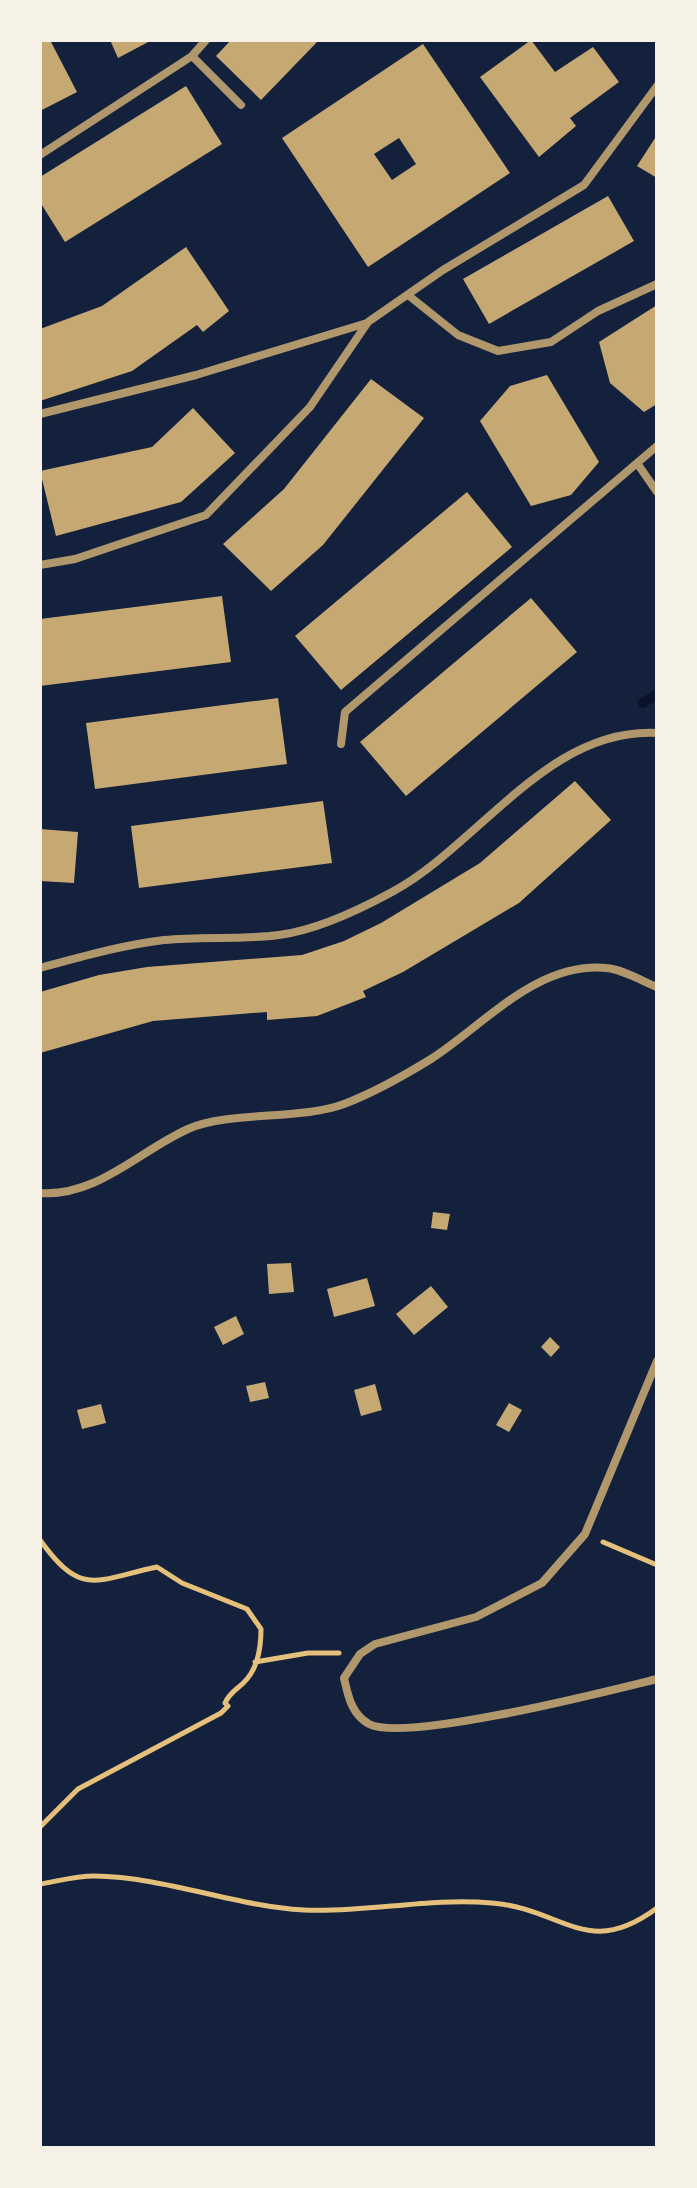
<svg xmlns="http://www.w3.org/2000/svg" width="697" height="2188" viewBox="0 0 697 2188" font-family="Lato,sans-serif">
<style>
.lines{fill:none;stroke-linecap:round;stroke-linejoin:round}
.stream{stroke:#0b132b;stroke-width:10}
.building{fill:#c6a872;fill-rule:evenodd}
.path{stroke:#e5c07b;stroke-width:5}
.minor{stroke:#b1986c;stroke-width:8}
</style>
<rect width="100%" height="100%" fill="#14213d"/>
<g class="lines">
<!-- stream -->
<path class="stream" d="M 643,703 L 657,694"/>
</g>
<!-- building -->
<path class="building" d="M 40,40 L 50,40 L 77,92 L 40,111 Z
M 110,40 L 152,40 L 118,58 Z
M 231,40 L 319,40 L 261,100 L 216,56 Z
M 531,40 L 555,72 L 593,47 L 619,82 L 570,118 L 576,126 L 539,157 L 480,77 Z
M 423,44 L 510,173 L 368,267 L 282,138 ZM 399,138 L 416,164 L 392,180 L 374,154 Z
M 186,86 L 222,144 L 65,242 L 40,202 L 40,177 Z
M 657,135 L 657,178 L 637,166 Z
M 608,196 L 634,241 L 489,324 L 463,279 Z
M 186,247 L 229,311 L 203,332 L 197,325 L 132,371 L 40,401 L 40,329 L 102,306 Z
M 657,305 L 657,404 L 644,412 L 610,383 L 599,342 Z
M 547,375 L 599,462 L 571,495 L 531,506 L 480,421 L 510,386 Z
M 371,379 L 424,418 L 323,545 L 271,591 L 223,544 L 284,489 Z
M 193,408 L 235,453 L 181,502 L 56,536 L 40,471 L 152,447 Z
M 467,492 L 512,547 L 341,690 L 295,636 Z
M 222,596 L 231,662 L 40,686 L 40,619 Z
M 531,598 L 577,652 L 406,796 L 360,742 Z
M 278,698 L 287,764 L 95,789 L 86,723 Z
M 575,781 L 611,820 L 519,903 L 403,972 L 363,991 L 366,997 L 317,1016 L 267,1020 L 267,1012 L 153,1021 L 40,1053 L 40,992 L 99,975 L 147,967 L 302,955 L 344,941 L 381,923 L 480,863 Z
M 323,801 L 332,863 L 139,888 L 131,826 Z
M 40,829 L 78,832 L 74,883 L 40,881 Z
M 433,1212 L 450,1214 L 447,1230 L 431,1228 Z
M 291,1263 L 294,1292 L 269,1294 L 267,1264 Z
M 367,1278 L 375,1306 L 334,1317 L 327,1289 Z
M 431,1286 L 448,1307 L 414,1335 L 396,1314 Z
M 236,1316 L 244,1334 L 223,1345 L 214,1327 Z
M 550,1337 L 560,1347 L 551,1357 L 541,1347 Z
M 265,1382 L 269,1398 L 250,1402 L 246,1386 Z
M 375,1384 L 382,1410 L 361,1416 L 354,1390 Z
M 509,1403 L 522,1410 L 509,1432 L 496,1425 Z
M 101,1404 L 106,1423 L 82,1429 L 77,1410 Z"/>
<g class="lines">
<!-- path -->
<path class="path" d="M 40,1540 C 82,1598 95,1580 157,1567 L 182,1583 L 247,1609 L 261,1629 C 261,1645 258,1666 247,1679 C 239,1689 231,1690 225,1703 L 228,1706 L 221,1713 L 78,1789 L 40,1827
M 603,1542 L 657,1565
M 255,1662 L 308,1653 L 339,1653
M 40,1884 C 58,1881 76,1876 94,1876 C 166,1877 233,1906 304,1910 C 367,1913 429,1897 492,1903 C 564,1909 587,1960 657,1908"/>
<!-- minor -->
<path class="minor" d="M 192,56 L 241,105
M 40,155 L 192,56 L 206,40
M 408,295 L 458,335 L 498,351 L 551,342 L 598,311 L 657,284
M 40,414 L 196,375 L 367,323
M 637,463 L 657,492
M 40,565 L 75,559 L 206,515 L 310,407 L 368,322 L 443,270 L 584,185 L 657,86
M 341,744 L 345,712 L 657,446
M 40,968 C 81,957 122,945 164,940 C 202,936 241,940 279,935 C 318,930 359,910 392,892 C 479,845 548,727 657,733
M 40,1193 C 97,1197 139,1151 188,1129 C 228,1111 302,1120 344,1104 C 373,1093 405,1075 431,1059 C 484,1025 536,962 606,968 C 622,969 642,981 657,987
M 657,1361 L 585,1534 L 542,1583 L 476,1617 L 375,1644 L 360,1654 L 344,1678 C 348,1695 351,1714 369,1724 C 406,1743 608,1691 657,1679"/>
</g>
<!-- border -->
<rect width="697" height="2188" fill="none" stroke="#f6f1e7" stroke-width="84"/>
</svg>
